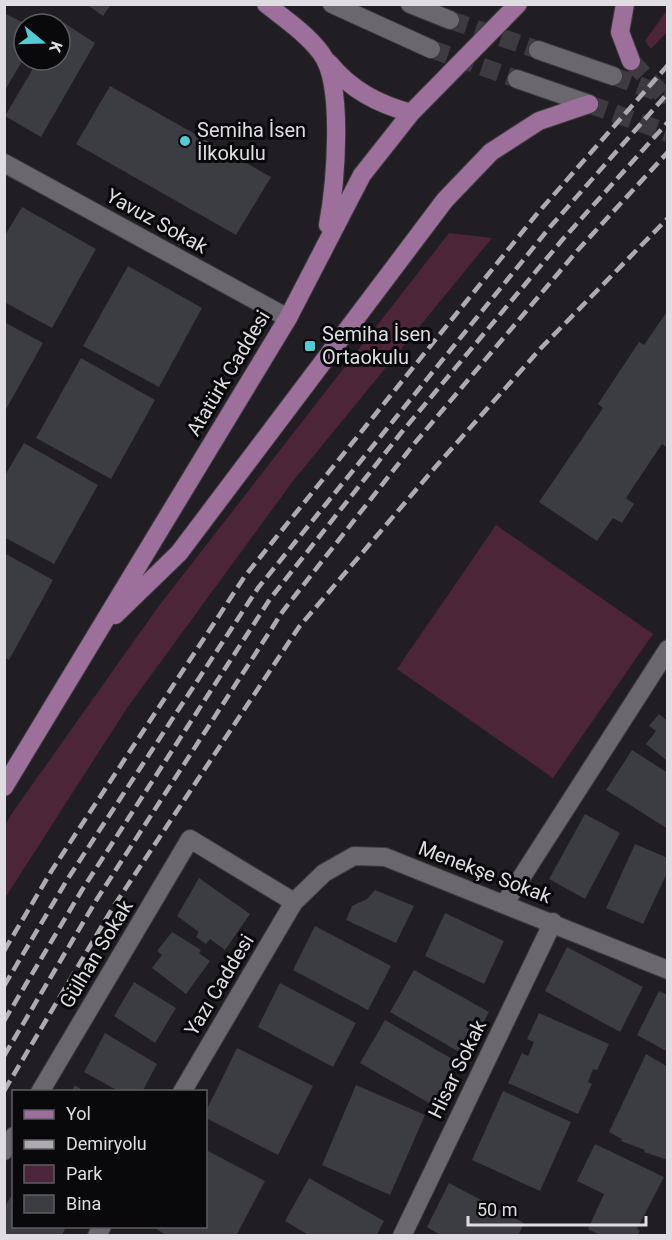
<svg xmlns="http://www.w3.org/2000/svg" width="672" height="1240" viewBox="0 0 672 1240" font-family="Roboto,sans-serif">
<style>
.green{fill:#4c2538}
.building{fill:#3c3c43}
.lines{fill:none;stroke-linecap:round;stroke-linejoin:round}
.secondary-tunnel{stroke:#3d3a40;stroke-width:18;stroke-dasharray:18 9;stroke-linecap:butt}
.primary-tunnel{stroke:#3d3a40;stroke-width:18;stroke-dasharray:18 9;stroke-linecap:butt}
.street-casing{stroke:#3d3a3f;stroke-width:20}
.secondary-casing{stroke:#3d3a3f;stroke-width:20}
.primary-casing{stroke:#3d3a3f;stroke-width:20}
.street{stroke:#6a676e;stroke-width:18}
.secondary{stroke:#6a676e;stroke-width:18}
.primary{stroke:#9c709b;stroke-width:18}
.rail{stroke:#aeabb0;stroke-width:4.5;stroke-dasharray:12 6;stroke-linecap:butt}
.poi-dot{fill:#51ccd4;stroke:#09080a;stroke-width:2}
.labels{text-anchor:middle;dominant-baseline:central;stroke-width:6;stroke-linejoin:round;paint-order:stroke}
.poi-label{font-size:20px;fill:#dfdde1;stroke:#09080a;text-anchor:start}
.street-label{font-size:20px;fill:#dfdde1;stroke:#09080a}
</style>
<rect width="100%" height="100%" fill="#201d23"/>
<!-- green -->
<path class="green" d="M 667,10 L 667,32 L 651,49 L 645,41 Z
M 449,233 L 492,238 L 293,481 L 127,708 L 5,898 L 5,826 L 10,816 L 158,607 Z
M 496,525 L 653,634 L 553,778 L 397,669 Z"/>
<!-- building -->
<path class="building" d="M 86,4 L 111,4 L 103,16 Z
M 4,13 L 24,23 L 24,58 L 4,92 Z
M 61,21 L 95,43 L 41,137 L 5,116 L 38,60 L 60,60 Z
M 110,86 L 271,177 L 236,235 L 76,144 Z
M 22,207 L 96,249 L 52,328 L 4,302 L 4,237 Z
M 128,266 L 202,308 L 159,387 L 83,346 Z
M 668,310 L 668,448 L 662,444 L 626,498 L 634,504 L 622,523 L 613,518 L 597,541 L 539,502 L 603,408 L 598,404 L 639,342 L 644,345 Z
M 4,322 L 43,343 L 4,413 Z
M 81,358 L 155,400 L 111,479 L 36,438 Z
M 24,443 L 98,485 L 54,564 L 4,537 L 4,477 Z
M 4,553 L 53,580 L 9,660 L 4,657 Z
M 659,714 L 666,720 L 668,717 L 666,760 L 646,744 L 656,731 L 649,726 Z
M 632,750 L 668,773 L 668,829 L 606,790 Z
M 585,814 L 620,833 L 585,899 L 549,879 Z
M 635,844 L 668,858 L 668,871 L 643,924 L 606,908 Z
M 199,878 L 250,914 L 225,950 L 210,939 L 206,944 L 196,937 L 199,932 L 177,916 Z
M 375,890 L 414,906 L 396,943 L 346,920 L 352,906 L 367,899 Z
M 445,913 L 504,941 L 484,984 L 425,956 Z
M 315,926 L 391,966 L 368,1010 L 293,970 Z
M 172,932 L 201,950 L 199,953 L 210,961 L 186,994 L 152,968 L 162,955 L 157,951 Z
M 567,947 L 643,987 L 620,1032 L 545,991 Z
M 414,970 L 489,1012 L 466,1056 L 390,1012 Z
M 134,982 L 176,1008 L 155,1043 L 114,1016 Z
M 280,983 L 356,1023 L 333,1067 L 258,1027 Z
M 659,991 L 668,995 L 668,1052 L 637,1035 Z
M 539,1013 L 609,1044 L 597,1070 L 593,1069 L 590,1077 L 588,1082 L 592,1084 L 578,1114 L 508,1083 L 522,1053 L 528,1056 L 534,1042 L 527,1039 Z
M 385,1020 L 459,1063 L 436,1107 L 360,1063 Z
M 105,1033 L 157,1064 L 142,1092 L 120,1092 L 84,1072 Z
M 237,1048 L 313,1086 L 278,1155 L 206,1118 L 206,1111 Z
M 646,1054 L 668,1067 L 668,1160 L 644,1152 L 645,1150 L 621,1141 L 622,1139 L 609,1132 Z
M 75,1085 L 85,1092 L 71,1092 Z
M 356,1085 L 425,1115 L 390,1195 L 322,1165 Z
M 503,1091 L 571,1122 L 540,1191 L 472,1160 Z
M 595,1144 L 664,1177 L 637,1229 L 640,1231 L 637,1236 L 602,1236 L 588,1229 L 604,1194 L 577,1181 Z
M 206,1150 L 265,1181 L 236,1236 L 168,1236 L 151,1226 L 206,1226 Z
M 309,1178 L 384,1221 L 376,1236 L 310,1236 L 285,1221 Z
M 449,1183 L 524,1223 L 518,1236 L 442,1236 L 427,1227 Z
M 14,1191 L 14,1226 L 66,1226 L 62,1236 L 4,1236 L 4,1208 Z"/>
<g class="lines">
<!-- secondary-tunnel -->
<path class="secondary-tunnel" d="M 450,20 L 538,50
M 431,49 L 517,79
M 613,76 L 668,96
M 589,104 L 668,133"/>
<!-- primary-tunnel -->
<path class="primary-tunnel" d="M 631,61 L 663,95"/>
<defs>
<path id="street" d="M 4,163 L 288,318
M 505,903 L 668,649
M 40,1092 L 190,839 L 294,902
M 182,1092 L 294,902 L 324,873 L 354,856 L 385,857 L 668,970
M 4,1151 L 14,1136
M 97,1236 L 102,1226
M 402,1236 L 553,922"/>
<path id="secondary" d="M 332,4 L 431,49
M 410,4 L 450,20
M 538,50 L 613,76
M 517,79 L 589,104"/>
<path id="primary" d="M 266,4 C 285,19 307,34 321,53 C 345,84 335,187 328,225
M 625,4 L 620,32 L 631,61
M 329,63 C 351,90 378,104 411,113
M 115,615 L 179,553 L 445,200 L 491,152 L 539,121 L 589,104
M 4,787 L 288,318 L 362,175 L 411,113 L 518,4"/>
</defs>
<!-- street casing -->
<use href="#street" class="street-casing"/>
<!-- secondary casing -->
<use href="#secondary" class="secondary-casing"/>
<!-- primary casing -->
<use href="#primary" class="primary-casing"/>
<!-- street -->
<use href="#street" class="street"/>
<!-- secondary -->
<use href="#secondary" class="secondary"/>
<!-- primary -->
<use href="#primary" class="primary"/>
<!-- rail -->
<path class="rail" d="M 4,951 L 52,870 L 245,576 L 536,215 L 668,65
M 4,986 L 67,880 L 258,588 L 550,227 L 668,93
M 4,1021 L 82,890 L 270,599 L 401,433 L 563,239 L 668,122
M 4,1056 L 97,899 L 283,611 L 414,444 L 577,251 L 668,152
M 4,1091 L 112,909 L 299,627 L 438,464 L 541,348 L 668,218"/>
</g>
<!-- markers -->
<g class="poi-dot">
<circle cx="185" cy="141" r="6"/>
<rect x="304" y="340" width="12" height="12" rx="3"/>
</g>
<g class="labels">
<!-- poi labels -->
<g class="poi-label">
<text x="197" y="130">Semiha İsen<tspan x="197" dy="23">İlkokulu</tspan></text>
<text x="322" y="334">Semiha İsen<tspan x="322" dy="23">Ortaokulu</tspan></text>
</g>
<!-- street labels -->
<g class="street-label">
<text transform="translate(157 221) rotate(29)">Yavuz Sokak</text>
<text transform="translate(228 373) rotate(-59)">Atatürk Caddesi</text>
<text transform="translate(485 872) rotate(21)">Menekşe Sokak</text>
<text transform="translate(96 954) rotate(-59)">Gülhan Sokak</text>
<text transform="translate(219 985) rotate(-59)">Yazı Caddesi</text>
<text transform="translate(457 1069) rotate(-64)">Hisar Sokak</text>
</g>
</g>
<!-- border -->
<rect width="672" height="1240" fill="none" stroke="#dfdde1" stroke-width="12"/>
<!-- legend -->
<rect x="12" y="1090" width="195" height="138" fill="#09080a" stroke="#5f5d60" stroke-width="1.5"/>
<rect x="24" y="1110" width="30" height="9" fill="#9c709b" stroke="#5f5d60" stroke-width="1.5"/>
<text x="66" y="1120" font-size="18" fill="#dfdde1">Yol</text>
<rect x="24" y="1140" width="30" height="9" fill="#aeabb0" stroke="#5f5d60" stroke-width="1.5"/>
<text x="66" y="1150" font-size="18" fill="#dfdde1">Demiryolu</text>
<rect x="24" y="1165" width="30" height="18" fill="#4c2538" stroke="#5f5d60" stroke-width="1.5"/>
<text x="66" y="1180" font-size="18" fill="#dfdde1">Park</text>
<rect x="24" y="1195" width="30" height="18" fill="#3c3c43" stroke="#5f5d60" stroke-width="1.5"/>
<text x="66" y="1210" font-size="18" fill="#dfdde1">Bina</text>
<!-- north arrow -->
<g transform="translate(42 42) rotate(109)"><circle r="28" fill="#09080a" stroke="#5f5d60" stroke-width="1.5"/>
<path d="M0-4.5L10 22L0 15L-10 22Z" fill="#51ccd4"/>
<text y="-9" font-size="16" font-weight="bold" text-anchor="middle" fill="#dfdde1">K</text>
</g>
<!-- scale -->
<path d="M468 1216v9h178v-9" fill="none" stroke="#dfdde1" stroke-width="3"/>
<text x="477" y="1216" font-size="18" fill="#dfdde1" stroke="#09080a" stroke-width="4.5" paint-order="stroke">50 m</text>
</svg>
